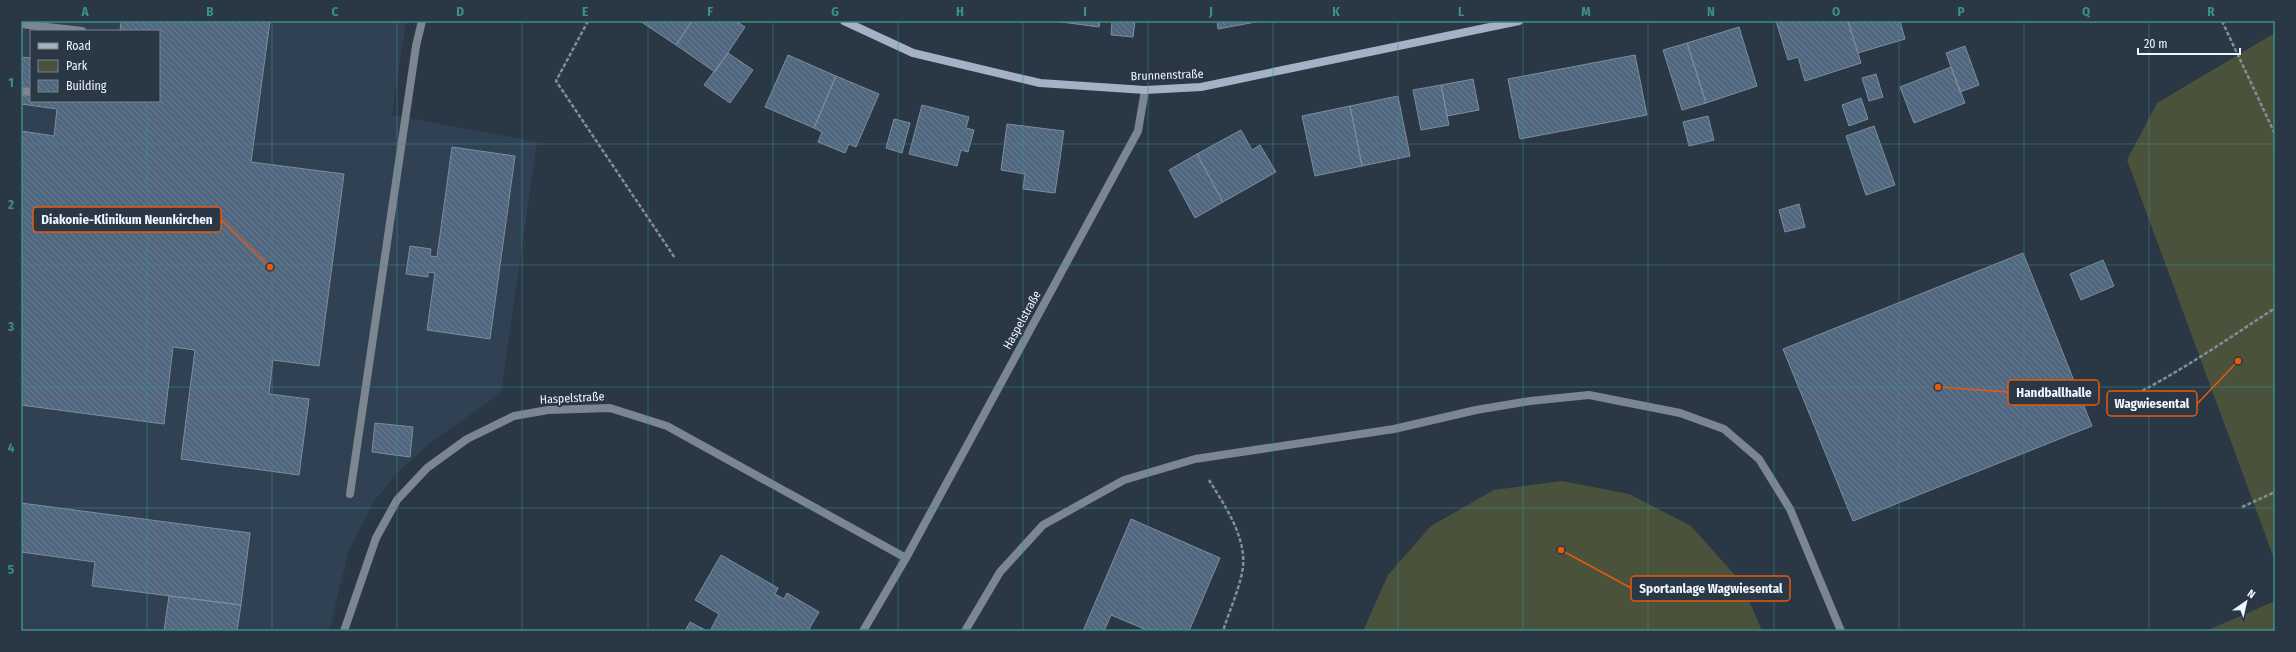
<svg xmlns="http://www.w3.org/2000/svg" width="2296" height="652" viewBox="0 0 2296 652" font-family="'Fira Sans Condensed',sans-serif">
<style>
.built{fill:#304154;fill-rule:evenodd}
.park{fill:#4b523c}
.building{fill:url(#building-back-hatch);stroke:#7e8d9d}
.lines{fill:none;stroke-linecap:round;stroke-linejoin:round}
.path{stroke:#838d98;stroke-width:2.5;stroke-dasharray:4 2;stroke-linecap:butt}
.lane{stroke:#7c8691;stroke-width:8}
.street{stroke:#7c8691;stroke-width:8}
.secondary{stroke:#a3b3c5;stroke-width:8}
.grid{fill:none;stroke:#3c908b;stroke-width:1;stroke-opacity:0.55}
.labels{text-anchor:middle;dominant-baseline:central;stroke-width:4;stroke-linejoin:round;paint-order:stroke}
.street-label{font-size:12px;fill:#eef6ff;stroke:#2a3744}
.leader{fill:none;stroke:#e8590c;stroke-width:1.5}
.callout-dot{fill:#e8590c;stroke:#2a3744;stroke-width:1.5}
.callout{fill:#2a3744;stroke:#e8590c;stroke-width:1.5}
.callout-label{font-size:13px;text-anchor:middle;font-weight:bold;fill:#eef6ff}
.neatline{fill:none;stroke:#3c908b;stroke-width:1.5}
.grid-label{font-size:13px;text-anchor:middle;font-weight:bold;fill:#3c908b}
</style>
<defs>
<pattern id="building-back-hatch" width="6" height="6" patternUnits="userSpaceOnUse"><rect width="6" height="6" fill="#51677f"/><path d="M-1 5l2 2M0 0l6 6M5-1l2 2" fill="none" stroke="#6a7d92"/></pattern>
</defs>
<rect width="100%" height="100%" fill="#2a3744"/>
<!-- built -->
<path class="built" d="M 21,21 L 406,21 L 392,115 L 537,142 L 501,393 L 429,444 L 398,472 L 375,500 L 349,550 L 329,631 L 21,631 ZM 31,31 L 159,31 L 159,101 L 31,101 Z"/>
<!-- park -->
<path class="park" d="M 2275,33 L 2275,561 L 2127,160 L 2157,103 Z
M 1562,481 L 1629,494 L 1691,526 L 1741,582 L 1762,631 L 1363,631 L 1388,575 L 1431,526 L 1494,490 Z
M 2275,601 L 2275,631 L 2206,631 Z"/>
<!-- building -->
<path class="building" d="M 121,21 L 270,21 L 251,162 L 344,174 L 319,366 L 273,360 L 269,394 L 309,399 L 299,475 L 181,459 L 195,350 L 173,347 L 164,424 L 21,405 L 21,131 L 54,136 L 57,109 L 21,104 L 21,57 L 31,58 L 31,101 L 159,101 L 159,31 L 120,31 Z
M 640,21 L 692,21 L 676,45 Z
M 692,21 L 736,21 L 745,27 L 715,72 L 676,45 Z
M 1054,21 L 1100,21 L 1099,27 Z
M 1112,21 L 1135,21 L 1133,37 L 1111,35 Z
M 1217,21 L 1261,21 L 1218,29 Z
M 1776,21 L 1848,21 L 1861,63 L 1805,81 L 1798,57 L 1788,60 Z
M 1848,21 L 1900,21 L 1905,39 L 1858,53 Z
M 1739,27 L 1757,86 L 1706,103 L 1687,43 Z
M 1687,43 L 1706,103 L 1682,110 L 1663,50 Z
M 1965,46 L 1979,85 L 1960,92 L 1946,53 Z
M 728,53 L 753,70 L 730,103 L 704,85 Z
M 788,55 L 836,76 L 814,128 L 765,107 Z
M 1635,55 L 1647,115 L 1520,139 L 1508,79 Z
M 1951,67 L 1965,103 L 1914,123 L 1900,87 Z
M 1876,74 L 1883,97 L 1869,101 L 1862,78 Z
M 836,76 L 879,94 L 856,147 L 849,144 L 845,153 L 818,142 L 822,132 L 814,128 Z
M 1473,79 L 1479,110 L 1447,116 L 1441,85 Z
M 1441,85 L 1449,125 L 1421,130 L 1413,90 Z
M 1398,96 L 1410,156 L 1362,166 L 1350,106 Z
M 1861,98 L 1868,119 L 1849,126 L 1842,105 Z
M 922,105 L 969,117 L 966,128 L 974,130 L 968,152 L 961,150 L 957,166 L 909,154 Z
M 1350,106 L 1362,166 L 1315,176 L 1302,116 Z
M 1708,116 L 1714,140 L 1689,146 L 1683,122 Z
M 894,119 L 910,123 L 902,153 L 886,148 Z
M 1007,124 L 1064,131 L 1055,193 L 1023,189 L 1025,174 L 1001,170 Z
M 1874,126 L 1895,185 L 1866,195 L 1846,136 Z
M 1241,130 L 1252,150 L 1260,145 L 1276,172 L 1223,202 L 1197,154 Z
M 452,147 L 515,156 L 490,339 L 427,330 L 435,273 L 428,272 L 428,277 L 406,274 L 410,246 L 431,249 L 430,256 L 437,257 Z
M 1197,154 L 1223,202 L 1195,218 L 1169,170 Z
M 1799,204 L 1805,227 L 1785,232 L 1779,210 Z
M 2023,253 L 2092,426 L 1853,521 L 1783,349 Z
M 2103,260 L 2114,286 L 2081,300 L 2070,274 Z
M 375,423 L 413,427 L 410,457 L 372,452 Z
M 21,503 L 250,533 L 241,605 L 92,586 L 95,562 L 21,552 Z
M 1131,519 L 1220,558 L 1189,631 L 1149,631 L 1111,615 L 1104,631 L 1083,631 Z
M 721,555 L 778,588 L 775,594 L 784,599 L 787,593 L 819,612 L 808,631 L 710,631 L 719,614 L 695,600 Z
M 169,596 L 241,605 L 237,631 L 164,631 Z
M 690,622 L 707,631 L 685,631 Z"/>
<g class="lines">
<!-- path -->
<path class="path" d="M 588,21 L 556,81 L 675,258
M 2222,21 L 2275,134
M 2110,407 C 2168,380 2222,343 2275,308
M 1209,480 C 1225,506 1249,540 1242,573 C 1238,592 1229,612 1223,631
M 2242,507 L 2275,492"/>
<!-- lane -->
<path class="lane" d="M 21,24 L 82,31
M 21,91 L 31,92
M 350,494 L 416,46
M 344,631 L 376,538
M 965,631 L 1000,572 L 1043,525 L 1124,480 L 1195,459 L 1394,429 L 1476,410 L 1530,401 L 1589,395 L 1680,413 L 1724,429 L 1759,459 L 1790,509 L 1841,631"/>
<!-- street -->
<path class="street" d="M 416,46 L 422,21
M 376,538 L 397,500 L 427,468 L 467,439 L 514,416 L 548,410 L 610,408 L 667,426 L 906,558
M 863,631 L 906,558 L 1138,131 L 1145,90"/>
<!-- secondary -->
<path class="secondary" d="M 844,21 L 913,53 L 1040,83 L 1145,90 L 1201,87 L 1519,21"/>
</g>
<!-- grid -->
<path class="grid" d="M 147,21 L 147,31M 272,21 L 272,631M 397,21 L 397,631M 522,21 L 522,631M 648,21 L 648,631M 773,21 L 773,631M 898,21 L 898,631M 1023,21 L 1023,631M 1148,21 L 1148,631M 1273,21 L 1273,631M 1398,21 L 1398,631M 1523,21 L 1523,631M 1648,21 L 1648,631M 1774,21 L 1774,631M 1899,21 L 1899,631M 2024,21 L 2024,631M 2149,21 L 2149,631M 147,101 L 147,631M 21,144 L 2275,144M 21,265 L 2275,265M 21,387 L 2275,387M 21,508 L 2275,508"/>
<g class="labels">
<!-- street labels -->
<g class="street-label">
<text transform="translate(1167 75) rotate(-2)">Brunnenstraße</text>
<text transform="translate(1022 320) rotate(-61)">Haspelstraße</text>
<text transform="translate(572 398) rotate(-3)">Haspelstraße</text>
</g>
</g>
<!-- callouts -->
<path class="leader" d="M270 267L221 219M1938 387L2008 392M2238 361L2197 404M1561 550L1631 588"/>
<g class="callout-dot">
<circle cx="270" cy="267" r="4"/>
<circle cx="1938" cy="387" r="4"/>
<circle cx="2238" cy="361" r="4"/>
<circle cx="1561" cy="550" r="4"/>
</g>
<g class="callout">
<rect x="33" y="207" width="188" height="25" rx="4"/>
<rect x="2008" y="380" width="91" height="25" rx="4"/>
<rect x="2107" y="391" width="90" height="25" rx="4"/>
<rect x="1631" y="576" width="159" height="25" rx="4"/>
</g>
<g class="callout-label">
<text x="127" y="224">Diakonie-Klinikum Neunkirchen</text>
<text x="2054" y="397">Handballhalle</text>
<text x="2152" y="408">Wagwiesental</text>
<text x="1711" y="593">Sportanlage Wagwiesental</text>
</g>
<!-- border -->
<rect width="2296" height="652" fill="none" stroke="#2a3744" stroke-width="44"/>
<!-- legend -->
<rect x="30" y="30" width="130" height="72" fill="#2a3744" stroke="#78838f"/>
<rect x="38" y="43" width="20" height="6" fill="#a3b3c5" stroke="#78838f"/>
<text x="66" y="50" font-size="12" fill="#eef6ff">Road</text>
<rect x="38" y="60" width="20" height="12" fill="#4b523c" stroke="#78838f"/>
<text x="66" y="70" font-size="12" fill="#eef6ff">Park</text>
<rect x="38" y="80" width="20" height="12" fill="url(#building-back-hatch)" stroke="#78838f"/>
<text x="66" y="90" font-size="12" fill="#eef6ff">Building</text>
<!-- north arrow -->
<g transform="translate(2246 602) rotate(34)" stroke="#2a3744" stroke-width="3" paint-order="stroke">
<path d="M0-3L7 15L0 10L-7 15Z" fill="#eef6ff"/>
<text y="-6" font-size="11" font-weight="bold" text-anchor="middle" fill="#eef6ff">N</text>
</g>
<!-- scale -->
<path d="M2138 48v6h102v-6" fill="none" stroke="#eef6ff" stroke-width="2"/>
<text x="2144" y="48" font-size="12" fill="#eef6ff" stroke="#2a3744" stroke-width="3" paint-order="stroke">20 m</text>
<rect x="22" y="22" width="2252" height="608" class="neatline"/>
<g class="grid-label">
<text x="85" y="16">A</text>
<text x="210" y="16">B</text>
<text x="335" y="16">C</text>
<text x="460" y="16">D</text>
<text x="585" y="16">E</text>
<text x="710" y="16">F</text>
<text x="835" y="16">G</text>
<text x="960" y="16">H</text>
<text x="1085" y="16">I</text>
<text x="1211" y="16">J</text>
<text x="1336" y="16">K</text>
<text x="1461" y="16">L</text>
<text x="1586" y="16">M</text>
<text x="1711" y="16">N</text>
<text x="1836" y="16">O</text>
<text x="1961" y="16">P</text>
<text x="2086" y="16">Q</text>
<text x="2211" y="16">R</text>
<text x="11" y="87">1</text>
<text x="11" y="209">2</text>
<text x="11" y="331">3</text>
<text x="11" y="452">4</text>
<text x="11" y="574">5</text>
</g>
</svg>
